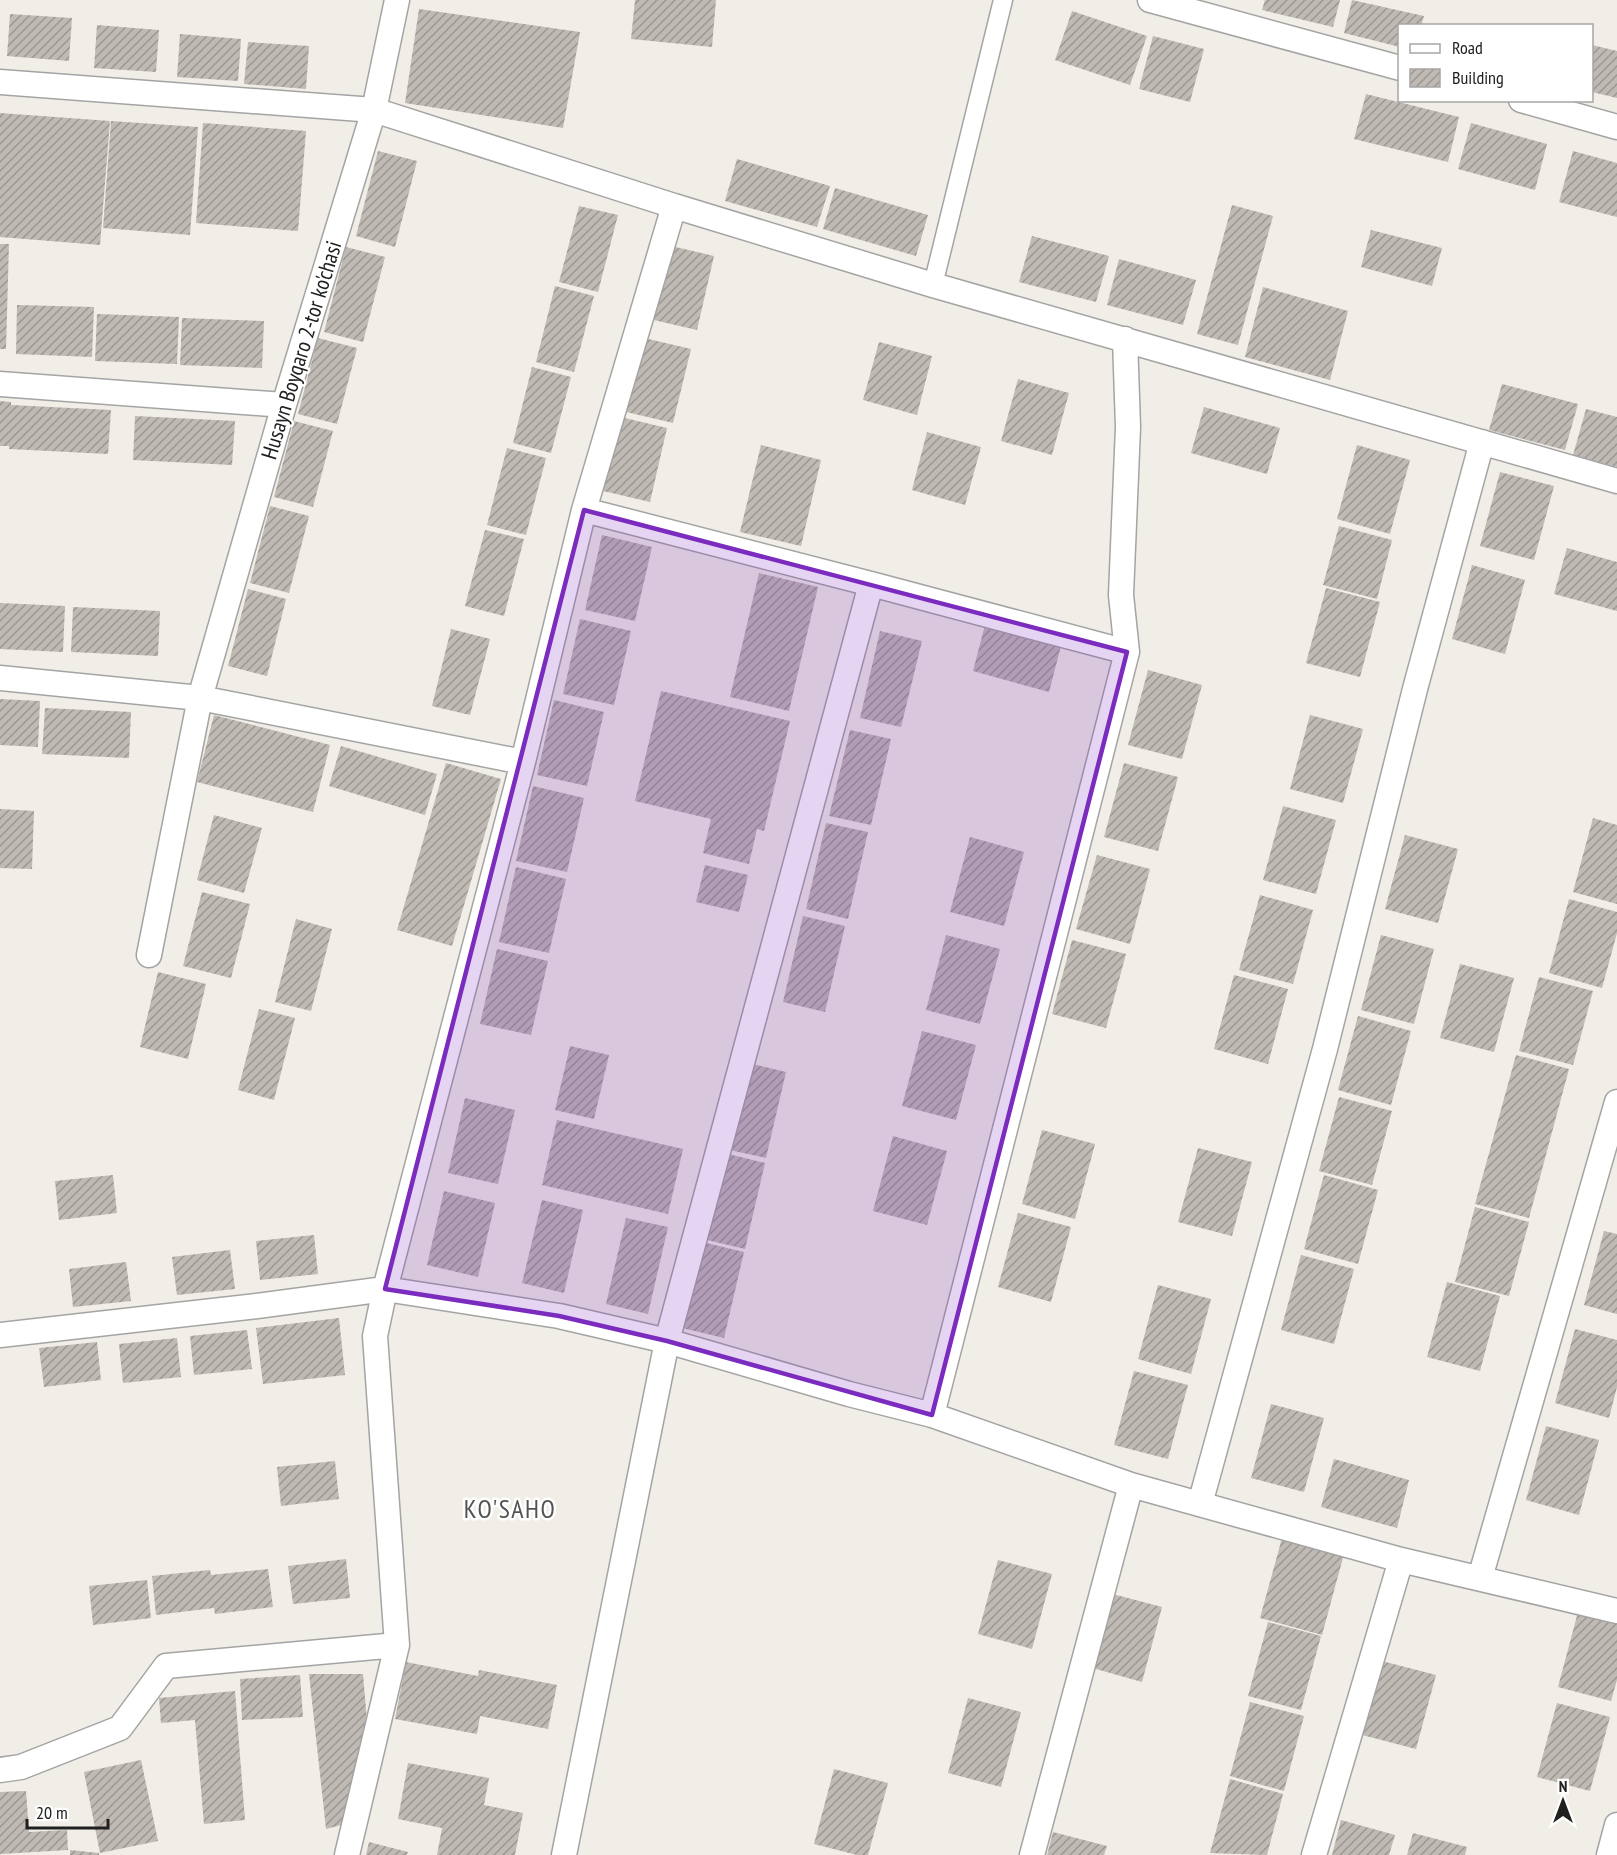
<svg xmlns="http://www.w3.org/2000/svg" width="1617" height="1855" viewBox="0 0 1617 1855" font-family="'PT Sans Narrow',sans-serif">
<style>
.building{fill:url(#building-hatch)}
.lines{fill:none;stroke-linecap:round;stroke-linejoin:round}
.pedestrian-casing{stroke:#a4a4a4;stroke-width:21}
.minor-casing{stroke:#a4a4a4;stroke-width:27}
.pedestrian{stroke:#fff;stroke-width:18}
.minor{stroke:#fff;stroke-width:24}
.marked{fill:#7b2cbf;fill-opacity:0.2;stroke:#7b2cbf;stroke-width:4.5;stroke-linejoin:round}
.labels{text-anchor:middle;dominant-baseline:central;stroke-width:5;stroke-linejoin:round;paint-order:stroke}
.street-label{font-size:22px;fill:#202020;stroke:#fff}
.quarter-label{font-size:26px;letter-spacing:1.5px;fill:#535353;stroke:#fff}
</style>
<defs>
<pattern id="building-hatch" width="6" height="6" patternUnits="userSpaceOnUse" patternTransform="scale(1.5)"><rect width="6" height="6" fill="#c0bab4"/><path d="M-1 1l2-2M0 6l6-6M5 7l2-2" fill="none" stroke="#9c9792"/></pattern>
</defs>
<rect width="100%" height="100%" fill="#f0eee7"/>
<!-- building -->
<path class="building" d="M 635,0 L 716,0 L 712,47 L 631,39 Z
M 1265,0 L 1340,0 L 1333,27 L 1262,10 Z
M 1352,0 L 1424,16 L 1421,26 L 1400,26 L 1400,47 L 1344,33 Z
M 419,9 L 580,32 L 563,128 L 405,103 Z
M 1072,11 L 1147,36 L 1130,85 L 1055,60 Z
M 10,14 L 72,18 L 69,61 L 7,56 Z
M 97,25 L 159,30 L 156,72 L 94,68 Z
M 180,34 L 241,39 L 238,81 L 177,77 Z
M 1153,36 L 1204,49 L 1190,102 L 1139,89 Z
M 248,42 L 309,46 L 306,89 L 244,84 Z
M 1592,45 L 1617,51 L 1617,98 L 1592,92 Z
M 1366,94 L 1459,117 L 1448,162 L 1354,139 Z
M 0,113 L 110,121 L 100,245 L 0,237 Z
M 111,121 L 198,127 L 190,235 L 103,228 Z
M 203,123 L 306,131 L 298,231 L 196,223 Z
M 1471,123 L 1547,144 L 1535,190 L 1458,169 Z
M 378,151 L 417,161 L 395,247 L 356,236 Z
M 1573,151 L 1617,163 L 1617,217 L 1559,202 Z
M 737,159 L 830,186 L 817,227 L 725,201 Z
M 835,188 L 928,215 L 916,256 L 823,229 Z
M 1232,205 L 1273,216 L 1238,345 L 1197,334 Z
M 579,206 L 618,215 L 598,292 L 559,282 Z
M 1371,230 L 1442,248 L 1432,286 L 1361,267 Z
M 1032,236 L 1109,256 L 1096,302 L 1019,282 Z
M 0,244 L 9,244 L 6,349 L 0,349 Z
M 663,244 L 714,256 L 697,330 L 645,318 Z
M 346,247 L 385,257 L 363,342 L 324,332 Z
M 1119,259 L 1196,280 L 1183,325 L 1107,305 Z
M 555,286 L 594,296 L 574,372 L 536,362 Z
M 1263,287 L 1348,311 L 1330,380 L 1245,357 Z
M 17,305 L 94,307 L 92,357 L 16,354 Z
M 97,314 L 179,317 L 177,364 L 95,361 Z
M 182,318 L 264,321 L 262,368 L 180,365 Z
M 640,337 L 691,349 L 673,423 L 622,411 Z
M 318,338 L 357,348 L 337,424 L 298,414 Z
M 879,342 L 932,356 L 917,415 L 863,400 Z
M 532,367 L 571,377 L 551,453 L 513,443 Z
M 1018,379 L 1069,393 L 1052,455 L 1001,441 Z
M 1502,384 L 1578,404 L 1565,450 L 1489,430 Z
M 0,401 L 11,402 L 11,405 L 111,410 L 108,454 L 9,449 L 9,446 L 0,446 Z
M 1204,407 L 1280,428 L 1267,474 L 1191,453 Z
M 1586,409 L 1617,417 L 1617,467 L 1573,455 Z
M 135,416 L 235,421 L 232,465 L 133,460 Z
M 616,416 L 667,428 L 650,502 L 599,490 Z
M 294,421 L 333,431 L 313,507 L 274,497 Z
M 927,432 L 981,447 L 965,505 L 912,490 Z
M 761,445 L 821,460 L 801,546 L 740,532 Z
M 1357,445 L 1410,460 L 1390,534 L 1337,519 Z
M 507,448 L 546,458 L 526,535 L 487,525 Z
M 1500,472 L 1554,486 L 1534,560 L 1480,546 Z
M 270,506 L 309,516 L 289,593 L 250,583 Z
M 1339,526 L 1392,540 L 1377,599 L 1323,585 Z
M 485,530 L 524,539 L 504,616 L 465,606 Z
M 602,535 L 652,547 L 635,621 L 585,610 Z
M 1567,548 L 1617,562 L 1617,611 L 1554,594 Z
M 1472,565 L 1525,580 L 1505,654 L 1452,639 Z
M 759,573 L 818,587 L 789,711 L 730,697 Z
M 1326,588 L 1380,602 L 1360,677 L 1306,663 Z
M 248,589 L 286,599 L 267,676 L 228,666 Z
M 0,603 L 65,606 L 63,652 L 0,649 Z
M 73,607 L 160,611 L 158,656 L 71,652 Z
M 580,619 L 631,631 L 614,705 L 563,694 Z
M 985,625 L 1061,646 L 1049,692 L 973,671 Z
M 451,629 L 490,639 L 470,715 L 432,706 Z
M 880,631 L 922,641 L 901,727 L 860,718 Z
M 1148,670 L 1202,685 L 1182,759 L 1128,745 Z
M 661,691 L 790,721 L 764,831 L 757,829 L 749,864 L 703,853 L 711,819 L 635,801 Z
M 0,699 L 40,701 L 38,747 L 0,745 Z
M 554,700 L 604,712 L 587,786 L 537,775 Z
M 45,708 L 131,712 L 129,758 L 42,754 Z
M 214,715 L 330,745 L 313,812 L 197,782 Z
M 1310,715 L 1363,729 L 1343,803 L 1290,789 Z
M 850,730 L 891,739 L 871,825 L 829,816 Z
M 341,746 L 437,774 L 425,815 L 329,786 Z
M 446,763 L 501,779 L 452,946 L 397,930 Z
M 1124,763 L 1178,777 L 1158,851 L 1104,837 Z
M 533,786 L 584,798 L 567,872 L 516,861 Z
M 1283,806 L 1336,820 L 1316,894 L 1263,880 Z
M 0,809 L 34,811 L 32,869 L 0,868 Z
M 214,815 L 262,828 L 244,893 L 197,880 Z
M 1593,818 L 1617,825 L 1617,904 L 1573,892 Z
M 826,823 L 868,832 L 848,919 L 806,909 Z
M 1405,835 L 1458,849 L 1438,923 L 1385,909 Z
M 970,837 L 1024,852 L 1004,926 L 950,912 Z
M 1097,855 L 1150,869 L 1130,944 L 1076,929 Z
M 705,865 L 748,875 L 739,912 L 696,902 Z
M 516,867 L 566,879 L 549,953 L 499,942 Z
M 202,892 L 250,904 L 231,978 L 183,966 Z
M 1260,895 L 1313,910 L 1293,984 L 1239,970 Z
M 1569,899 L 1617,912 L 1617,933 L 1602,988 L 1549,973 Z
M 803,916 L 845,926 L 825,1012 L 783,1002 Z
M 296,919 L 332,929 L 311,1011 L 275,1002 Z
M 946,935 L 1000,949 L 980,1024 L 926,1010 Z
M 1381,935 L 1434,949 L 1414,1024 L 1361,1010 Z
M 1072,940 L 1126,954 L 1106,1028 L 1052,1014 Z
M 497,949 L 548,961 L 531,1035 L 480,1024 Z
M 1460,964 L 1514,978 L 1494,1052 L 1440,1038 Z
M 158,972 L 206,984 L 188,1059 L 140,1047 Z
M 1234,975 L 1288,989 L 1268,1064 L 1214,1049 Z
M 1539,977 L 1593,991 L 1573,1065 L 1519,1051 Z
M 259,1009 L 295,1018 L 274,1100 L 238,1090 Z
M 1358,1016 L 1411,1031 L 1391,1105 L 1338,1090 Z
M 922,1031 L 976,1045 L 956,1120 L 902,1106 Z
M 570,1046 L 609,1055 L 594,1119 L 555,1110 Z
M 1516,1055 L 1569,1069 L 1529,1218 L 1475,1204 Z
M 745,1062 L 786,1072 L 766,1158 L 725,1149 Z
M 1339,1097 L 1392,1111 L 1372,1185 L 1319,1171 Z
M 465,1098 L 515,1110 L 498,1184 L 448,1173 Z
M 557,1120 L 683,1149 L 668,1214 L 542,1185 Z
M 1042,1130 L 1095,1144 L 1075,1219 L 1022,1204 Z
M 893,1136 L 947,1151 L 927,1225 L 873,1211 Z
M 1198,1148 L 1252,1162 L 1232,1236 L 1178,1222 Z
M 724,1153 L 765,1163 L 745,1249 L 703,1239 Z
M 113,1175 L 117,1213 L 59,1220 L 55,1181 Z
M 1324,1175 L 1378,1190 L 1358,1264 L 1304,1249 Z
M 444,1191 L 495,1203 L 478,1277 L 427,1265 Z
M 542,1200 L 583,1210 L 564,1293 L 522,1283 Z
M 1475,1207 L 1529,1222 L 1509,1296 L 1455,1282 Z
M 1018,1213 L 1071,1227 L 1051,1302 L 998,1287 Z
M 626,1218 L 668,1227 L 648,1314 L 606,1304 Z
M 1604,1231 L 1617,1234 L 1617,1314 L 1584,1305 Z
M 314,1235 L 318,1274 L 260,1280 L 256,1241 Z
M 702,1242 L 744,1252 L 724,1338 L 682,1328 Z
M 230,1250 L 235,1289 L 177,1295 L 172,1257 Z
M 1301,1255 L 1354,1269 L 1334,1344 L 1281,1330 Z
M 126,1262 L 131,1301 L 73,1307 L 69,1269 Z
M 1447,1282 L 1500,1296 L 1480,1371 L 1427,1357 Z
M 1158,1285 L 1211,1299 L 1191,1374 L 1138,1359 Z
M 339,1318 L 345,1375 L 263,1384 L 256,1328 Z
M 1575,1329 L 1617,1340 L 1617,1387 L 1609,1418 L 1555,1403 Z
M 247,1330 L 252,1369 L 194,1375 L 190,1336 Z
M 177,1338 L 181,1377 L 123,1383 L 119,1344 Z
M 97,1342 L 101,1380 L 44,1387 L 39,1348 Z
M 1134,1371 L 1188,1385 L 1168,1459 L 1114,1445 Z
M 1271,1404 L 1324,1418 L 1304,1492 L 1251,1478 Z
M 1546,1426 L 1599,1440 L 1579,1515 L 1526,1500 Z
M 1334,1459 L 1409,1480 L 1397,1528 L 1321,1507 Z
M 335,1461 L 339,1499 L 281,1506 L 277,1467 Z
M 1282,1538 L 1344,1554 L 1322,1635 L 1260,1618 Z
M 346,1559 L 350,1598 L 293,1604 L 288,1566 Z
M 998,1560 L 1052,1574 L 1032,1649 L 978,1634 Z
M 268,1569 L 273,1607 L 215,1614 L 214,1608 L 156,1615 L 152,1576 L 210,1570 L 211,1575 Z
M 147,1580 L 151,1618 L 93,1625 L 89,1586 Z
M 1109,1593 L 1162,1607 L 1142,1682 L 1089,1667 Z
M 1578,1612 L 1617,1623 L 1617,1680 L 1611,1701 L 1558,1687 Z
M 1268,1622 L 1321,1636 L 1301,1710 L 1248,1696 Z
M 1382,1661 L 1436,1675 L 1416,1749 L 1362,1735 Z
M 406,1662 L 478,1676 L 479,1670 L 557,1685 L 548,1729 L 480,1716 L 477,1734 L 395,1719 Z
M 309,1674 L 363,1674 L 368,1733 L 349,1823 L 326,1829 Z
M 300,1675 L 303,1717 L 242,1720 L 240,1679 Z
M 235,1691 L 245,1820 L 204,1824 L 195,1720 L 161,1723 L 159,1698 Z
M 968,1698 L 1021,1712 L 1001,1787 L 948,1773 Z
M 1250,1702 L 1304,1716 L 1284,1791 L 1230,1776 Z
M 1557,1703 L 1610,1717 L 1590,1791 L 1537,1777 Z
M 141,1760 L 158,1841 L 100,1853 L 84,1772 Z
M 408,1763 L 489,1778 L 484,1805 L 523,1813 L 515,1855 L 437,1855 L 442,1828 L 398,1819 Z
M 834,1769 L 888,1783 L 868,1855 L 857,1855 L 814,1844 Z
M 1230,1779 L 1283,1794 L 1267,1855 L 1210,1853 Z
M 26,1791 L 29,1832 L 67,1830 L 68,1850 L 0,1854 L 0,1792 Z
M 1341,1820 L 1395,1835 L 1389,1855 L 1332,1855 Z
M 1053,1832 L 1107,1846 L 1104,1855 L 1047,1855 Z
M 1413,1833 L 1467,1847 L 1465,1855 L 1407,1855 Z
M 369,1842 L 408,1852 L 407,1855 L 366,1855 Z
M 70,1850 L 99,1853 L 99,1855 L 70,1855 Z"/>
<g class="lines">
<defs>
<path id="pedestrian" d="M 933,285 L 1003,0"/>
<path id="minor" d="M 1150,0 L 1400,68
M 0,82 L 374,110 L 674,206 L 584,510 L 523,762 L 385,1289 L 375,1336 L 397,1645 L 166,1666 L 120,1728 L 21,1767 L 0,1770
M 1521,100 L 1617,127
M 674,206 L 933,285 L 1617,481
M 0,384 L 284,405
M 871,584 L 1127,652
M 0,678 L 200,698 L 523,762
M 149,955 L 200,698 L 284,405 L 374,110 L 397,0
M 0,1335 L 257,1306 L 385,1289 L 559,1316 L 667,1341 L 849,1394 L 932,1415 L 1131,1485 L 1401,1560 L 1617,1611
M 932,1415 L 1127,652 L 1121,595 L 1128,427 L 1125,339
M 1200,1504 L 1325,1049 L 1415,689 L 1482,442
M 1480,1578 L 1617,1102
M 347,1855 L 397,1645
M 564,1855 L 667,1341 L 871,584 L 584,510
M 1032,1855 L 1131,1485
M 1314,1855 L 1401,1560
M 1609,1855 L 1617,1825"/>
</defs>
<!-- pedestrian casing -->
<use href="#pedestrian" class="pedestrian-casing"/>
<!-- minor casing -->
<use href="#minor" class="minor-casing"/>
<!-- pedestrian -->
<use href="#pedestrian" class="pedestrian"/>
<!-- minor -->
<use href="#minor" class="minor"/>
</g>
<!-- marked area -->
<path class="marked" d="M 584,510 L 1127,652 L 932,1415 L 667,1341 L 559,1316 L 385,1289 Z"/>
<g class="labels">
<!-- street labels -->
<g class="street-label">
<text transform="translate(301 350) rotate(-73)">Husayn Boyqaro 2-tor ko'chasi</text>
</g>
<!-- quarter labels -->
<g class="quarter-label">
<text x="510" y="1508">KO'SAHO</text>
</g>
</g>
<!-- legend -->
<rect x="1398" y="24" width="195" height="78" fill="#ffffff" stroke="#a6a6a6" stroke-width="1.5"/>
<rect x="1410" y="44" width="30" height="9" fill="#ffffff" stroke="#a6a6a6" stroke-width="1.5"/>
<text x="1452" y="54" font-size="18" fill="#202020">Road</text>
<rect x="1410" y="69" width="30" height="18" fill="url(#building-hatch)" stroke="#a6a6a6" stroke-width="1.5"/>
<text x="1452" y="84" font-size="18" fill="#202020">Building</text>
<!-- north arrow -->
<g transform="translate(1563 1801)" stroke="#ffffff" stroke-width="4.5" paint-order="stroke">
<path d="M0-4.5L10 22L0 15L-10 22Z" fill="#202020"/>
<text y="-9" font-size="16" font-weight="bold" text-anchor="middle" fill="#202020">N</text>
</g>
<!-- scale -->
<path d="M27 1819v9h81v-9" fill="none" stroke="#202020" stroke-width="3"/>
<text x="36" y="1819" font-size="18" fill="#202020" stroke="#ffffff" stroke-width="4.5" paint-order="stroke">20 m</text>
</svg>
